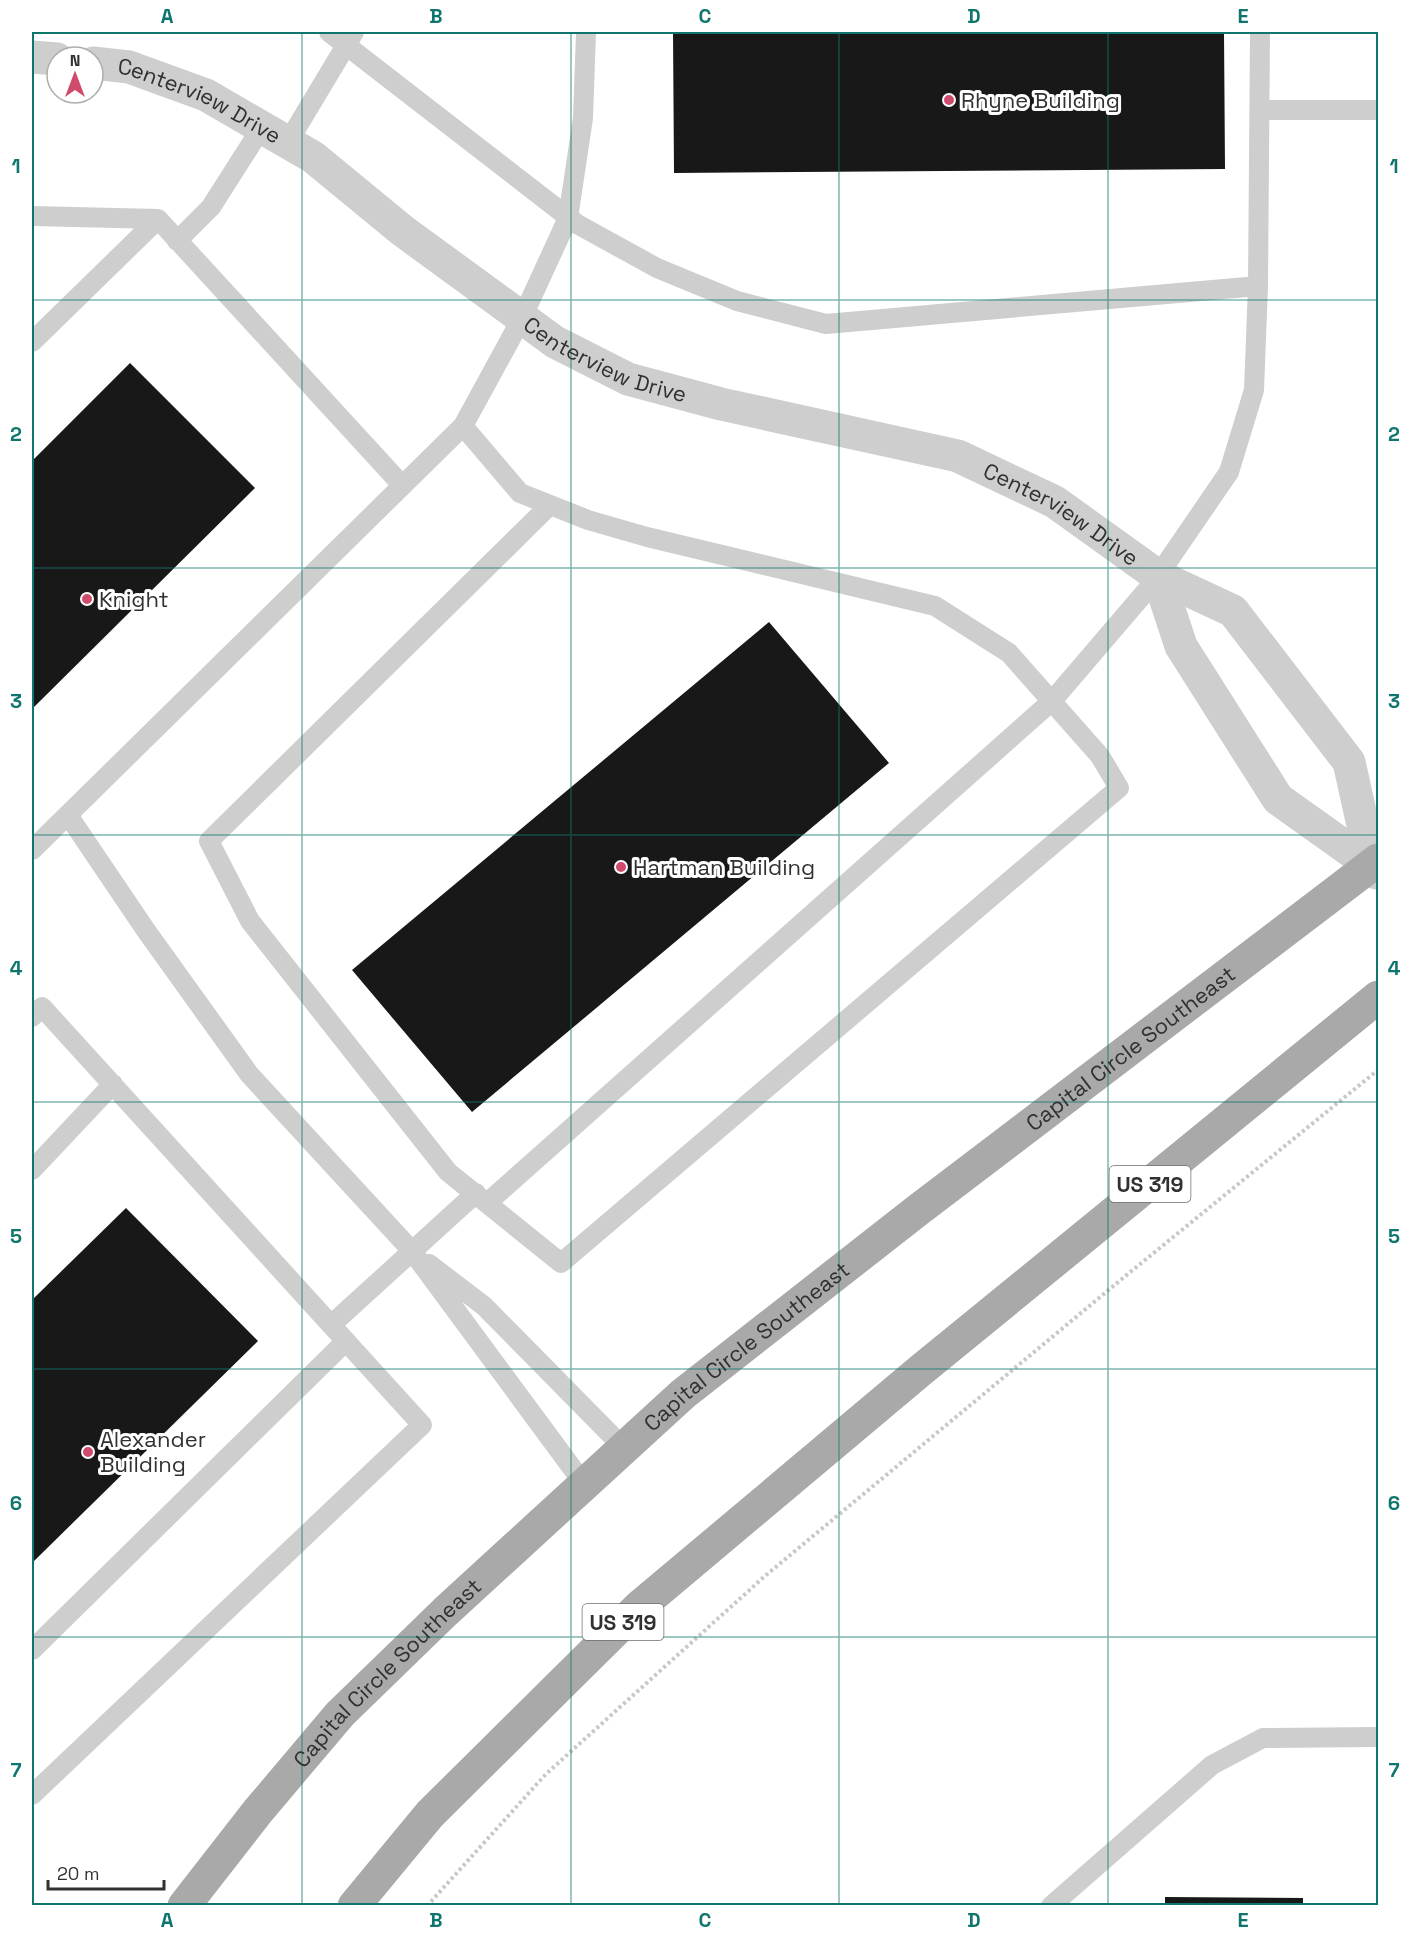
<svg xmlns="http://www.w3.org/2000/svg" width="1410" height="1937" viewBox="0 0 1410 1937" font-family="'Space Grotesk',sans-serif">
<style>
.building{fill:#181818}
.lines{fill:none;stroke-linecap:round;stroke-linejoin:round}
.path{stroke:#c8c8c8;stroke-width:4;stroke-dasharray:3 3;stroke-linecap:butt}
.service{stroke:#cecece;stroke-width:20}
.minor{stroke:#cecece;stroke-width:33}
.primary{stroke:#a9a9a9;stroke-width:33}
.grid{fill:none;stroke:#0f766e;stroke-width:1.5;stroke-opacity:0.55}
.poi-dot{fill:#cf4b6c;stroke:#fff;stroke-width:2}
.labels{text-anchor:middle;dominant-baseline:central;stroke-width:6;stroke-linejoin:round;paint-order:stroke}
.shield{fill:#fff;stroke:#6f6f6f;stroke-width:1.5}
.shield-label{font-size:21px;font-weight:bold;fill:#313131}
.poi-label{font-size:22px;fill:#313131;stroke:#fff;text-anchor:start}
.street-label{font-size:22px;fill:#313131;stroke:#fff}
.neatline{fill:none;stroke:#0f766e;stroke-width:2}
.grid-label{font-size:20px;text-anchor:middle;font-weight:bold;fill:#0f766e}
</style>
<rect width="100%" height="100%" fill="#fff"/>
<!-- building -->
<path class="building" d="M 673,32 L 1224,32 L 1225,169 L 674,173 Z
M 130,363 L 255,488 L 32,709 L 32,461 Z
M 769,622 L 889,763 L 472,1112 L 352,970 Z
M 126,1208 L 258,1341 L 32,1563 L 32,1300 Z
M 1165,1897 L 1303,1898 L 1303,1906 L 1165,1906 Z"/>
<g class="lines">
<!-- path -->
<path class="path" d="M 427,1906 L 546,1774 L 765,1576 L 1123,1278 L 1378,1070"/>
<!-- service -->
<path class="service" d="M 329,32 L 577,224 L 657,268 L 737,301 L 826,324 L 1258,286
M 1260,110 L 1378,110
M 288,142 L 354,32
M 32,216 L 158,219 L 401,484
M 177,241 L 211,207 L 262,127
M 32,342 L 158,219
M 463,426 L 520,493 L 588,520 L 647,537 L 935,606 L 1009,653 L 1100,756 L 1119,788 L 561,1263 L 448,1172 L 250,921 L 209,841 L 550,505
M 68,815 L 145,929 L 249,1074 L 412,1251 L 584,1484
M 32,850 L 463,426 L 522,318 L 568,218 L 583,118 L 586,32
M 32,1017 L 42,1007 L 422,1425 L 32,1795
M 32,1170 L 113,1084
M 487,1203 L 1052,701 L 1153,583 L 1229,472 L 1254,390 L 1258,286 L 1260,32
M 429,1264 L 484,1306 L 624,1448
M 331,1325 L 476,1193
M 32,1650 L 346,1341
M 1051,1906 L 1212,1765 L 1263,1738 L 1378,1737"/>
<!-- minor -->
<g class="minor">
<path d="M 32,57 L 57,59"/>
<path id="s1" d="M 93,63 L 129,67 L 206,95 L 313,157 L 403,231 L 555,342 L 628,379 L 721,404 L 958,456 L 1055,502 L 1158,576 L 1233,611 L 1349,762 L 1372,866"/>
<path d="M 1158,576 L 1181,646 L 1278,799 L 1372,866 L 1377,873"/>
</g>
<!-- primary -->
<g class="primary">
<path id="s2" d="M 184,1906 L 258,1811 L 340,1714 L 445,1612 L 683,1394 L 918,1210 L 1378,860"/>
<path d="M 354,1906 L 430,1814 L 639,1607 L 921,1370 L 1378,997"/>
</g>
</g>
<!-- grid -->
<path class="grid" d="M 302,32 L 302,1906M 571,32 L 571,1906M 839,32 L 839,1906M 1108,32 L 1108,1906M 32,300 L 1378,300M 32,568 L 1378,568M 32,835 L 1378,835M 32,1102 L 1378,1102M 32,1369 L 1378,1369M 32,1637 L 1378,1637"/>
<!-- markers -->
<g class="poi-dot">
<circle cx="949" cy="100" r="6"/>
<circle cx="87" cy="599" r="6"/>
<circle cx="621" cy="867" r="6"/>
<circle cx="88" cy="1452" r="6"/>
</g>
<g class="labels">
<!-- shield labels -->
<g class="shield">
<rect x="1109.5" y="1166" width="81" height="36" rx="4.5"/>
<rect x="582.5" y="1604" width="81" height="36" rx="4.5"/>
</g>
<g class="shield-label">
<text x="1150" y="1184">US 319</text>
<text x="623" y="1622">US 319</text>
</g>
<!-- poi labels -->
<g class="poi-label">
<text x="961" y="100">Rhyne Building</text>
<text x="99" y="599">Knight</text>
<text x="633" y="867">Hartman Building</text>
<text x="100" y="1439">Alexander<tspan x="100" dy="25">Building</tspan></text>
</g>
<!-- street labels -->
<g class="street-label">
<text stroke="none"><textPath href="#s1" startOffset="114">Centerview Drive</textPath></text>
<text stroke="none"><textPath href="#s1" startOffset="600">Centerview Drive</textPath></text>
<text stroke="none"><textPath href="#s1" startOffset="1086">Centerview Drive</textPath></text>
<text stroke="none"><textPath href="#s2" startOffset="1282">Capital Circle Southeast</textPath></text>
<text stroke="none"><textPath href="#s2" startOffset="796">Capital Circle Southeast</textPath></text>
<text stroke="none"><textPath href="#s2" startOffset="310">Capital Circle Southeast</textPath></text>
</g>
</g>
<!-- border -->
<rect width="1410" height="1937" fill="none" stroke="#ffffff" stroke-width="66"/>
<!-- north arrow -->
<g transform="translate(75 75)"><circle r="28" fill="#ffffff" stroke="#adadad" stroke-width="1.5"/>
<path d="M0-4.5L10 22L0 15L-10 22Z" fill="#cf4b6c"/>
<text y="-9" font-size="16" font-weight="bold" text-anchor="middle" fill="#313131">N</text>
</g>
<!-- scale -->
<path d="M48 1880v9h116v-9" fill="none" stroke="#313131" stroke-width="3"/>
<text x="57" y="1880" font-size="18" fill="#313131" stroke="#ffffff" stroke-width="4.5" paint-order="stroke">20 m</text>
<rect x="33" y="33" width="1344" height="1871" class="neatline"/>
<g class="grid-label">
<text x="167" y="23">A</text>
<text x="436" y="23">B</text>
<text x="705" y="23">C</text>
<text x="974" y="23">D</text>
<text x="1243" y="23">E</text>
<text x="16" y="173">1</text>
<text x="1394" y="173">1</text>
<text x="16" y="441">2</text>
<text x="1394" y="441">2</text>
<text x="16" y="708">3</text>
<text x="1394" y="708">3</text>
<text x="16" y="975">4</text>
<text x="1394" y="975">4</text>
<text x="16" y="1243">5</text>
<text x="1394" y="1243">5</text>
<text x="16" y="1510">6</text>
<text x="1394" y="1510">6</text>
<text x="16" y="1777">7</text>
<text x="1394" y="1777">7</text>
<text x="167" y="1927">A</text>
<text x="436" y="1927">B</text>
<text x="705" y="1927">C</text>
<text x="974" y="1927">D</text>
<text x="1243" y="1927">E</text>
</g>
</svg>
